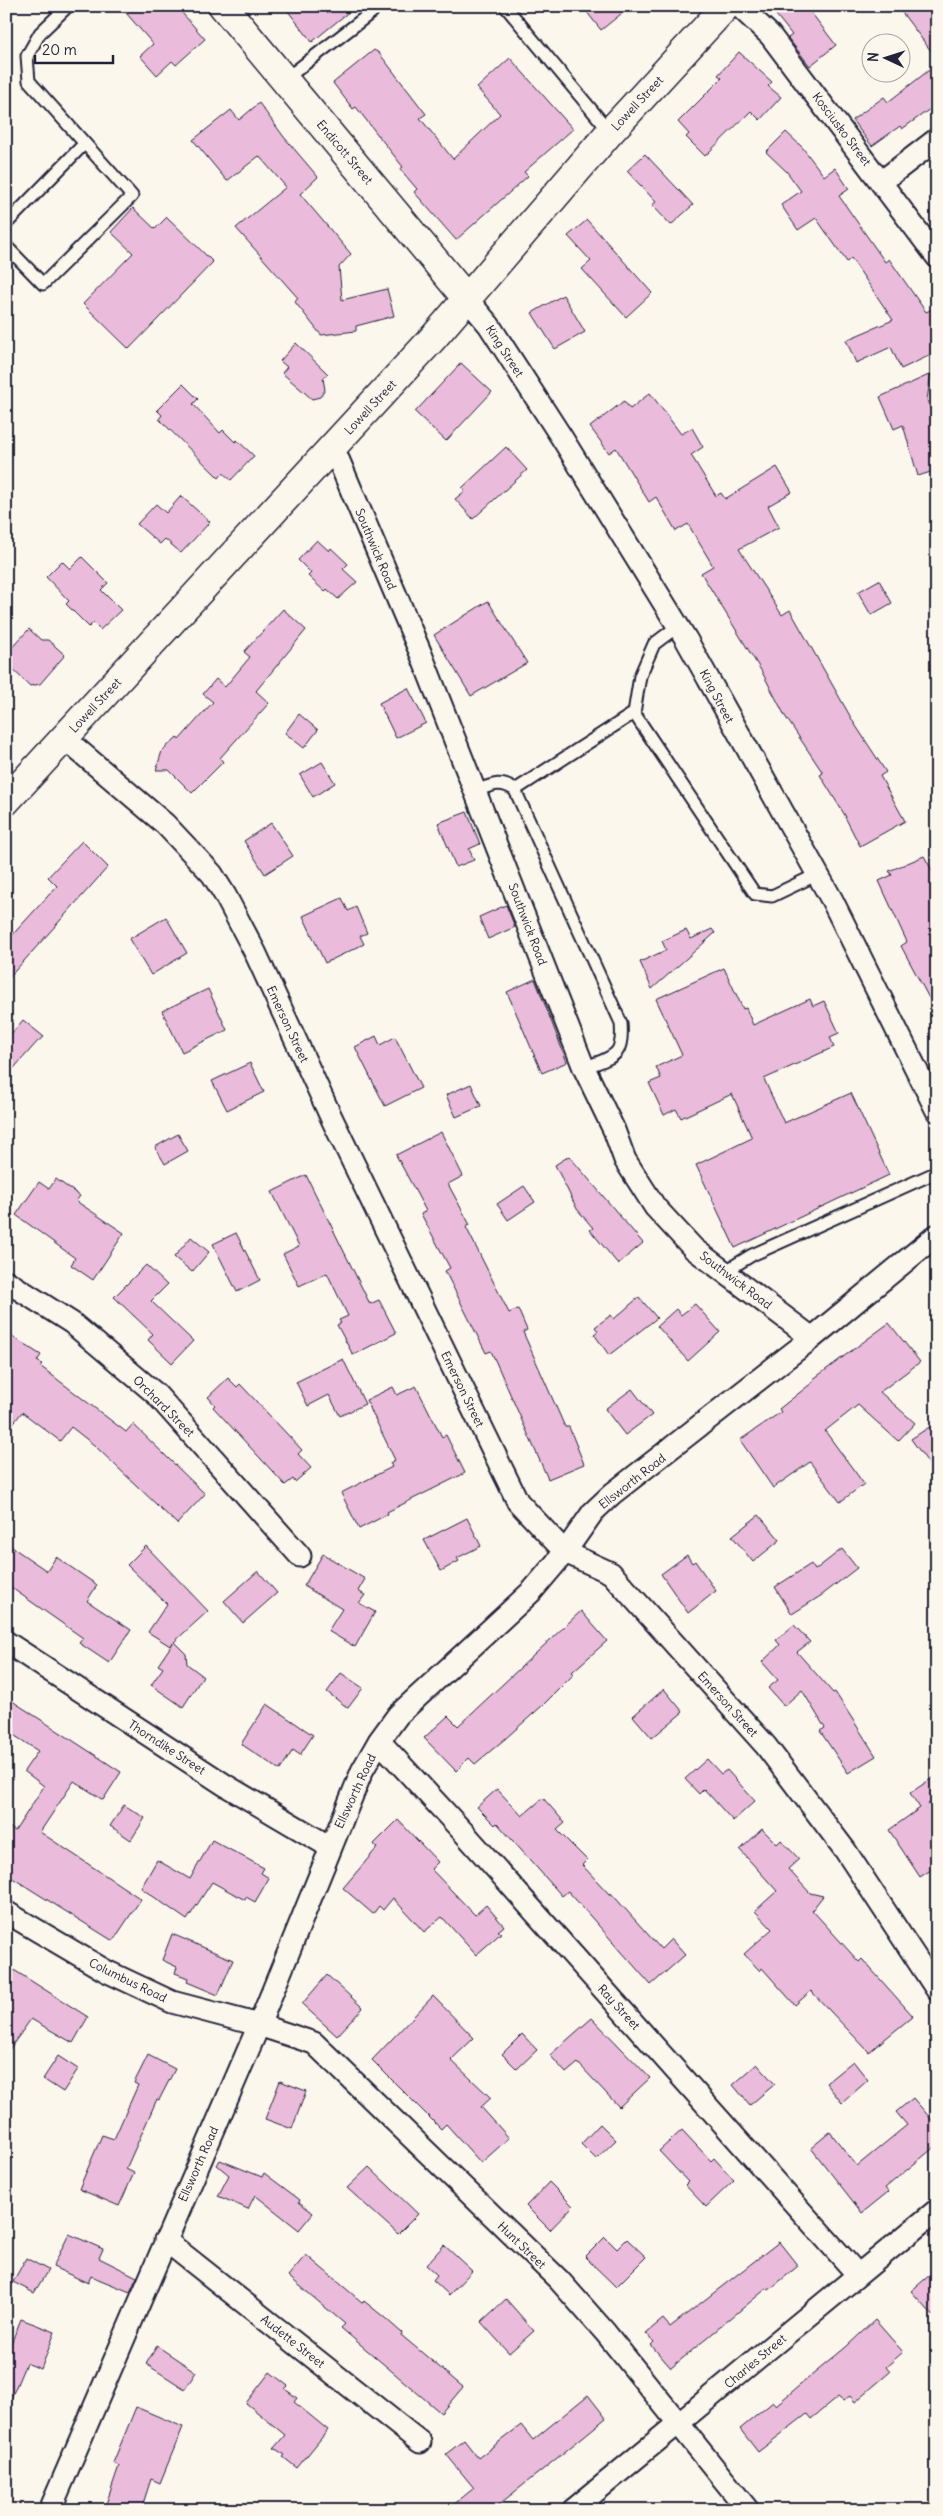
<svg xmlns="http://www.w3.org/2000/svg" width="943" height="2516" viewBox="0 0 943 2516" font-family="Delius,sans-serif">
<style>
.building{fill:#ebbbdc;stroke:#22223b}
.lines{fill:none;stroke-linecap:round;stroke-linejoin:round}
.service-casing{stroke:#22223b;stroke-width:15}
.minor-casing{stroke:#22223b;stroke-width:25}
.tertiary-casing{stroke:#22223b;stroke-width:31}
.primary-casing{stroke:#22223b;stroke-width:31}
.service{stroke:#fbf7ec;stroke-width:11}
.minor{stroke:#fbf7ec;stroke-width:21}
.tertiary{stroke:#fbf7ec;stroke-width:28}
.primary{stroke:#fbf7ec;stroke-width:28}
.labels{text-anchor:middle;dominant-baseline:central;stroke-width:4;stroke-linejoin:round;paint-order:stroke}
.street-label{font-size:12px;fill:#22223b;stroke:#fbf7ec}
</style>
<rect width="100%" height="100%" fill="#fbf7ec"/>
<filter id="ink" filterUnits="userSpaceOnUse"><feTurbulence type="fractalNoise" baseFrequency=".02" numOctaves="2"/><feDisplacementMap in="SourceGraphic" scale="10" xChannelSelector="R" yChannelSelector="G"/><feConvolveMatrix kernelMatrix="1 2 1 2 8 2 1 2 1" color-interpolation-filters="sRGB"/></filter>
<g filter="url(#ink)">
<!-- building -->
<path class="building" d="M 120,6 L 176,6 L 205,39 L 176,65 L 172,61 L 157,75 L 140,56 L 153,44 Z
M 284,6 L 356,6 L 312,42 Z
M 582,6 L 631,6 L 601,30 Z
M 769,6 L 806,6 L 836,45 L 810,66 L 788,38 L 792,35 Z
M 897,6 L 937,6 L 937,59 Z
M 374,50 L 379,53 L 426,114 L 420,118 L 453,159 L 500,114 L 477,88 L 510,58 L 573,129 L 524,172 L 528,176 L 456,240 L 414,192 L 417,189 L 400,169 L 403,167 L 356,107 L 353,109 L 333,83 Z
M 739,52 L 772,82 L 768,86 L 781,97 L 760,120 L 751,111 L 705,156 L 686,137 L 689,134 L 678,122 L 722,78 L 718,75 Z
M 937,64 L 937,104 L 902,129 L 900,126 L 872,146 L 852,120 L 884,97 L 888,102 Z
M 259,103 L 284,137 L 318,177 L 300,194 L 351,254 L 339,267 L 342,300 L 387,289 L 394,316 L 356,326 L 356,331 L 321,335 L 295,302 L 298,298 L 236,228 L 286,187 L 259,156 L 227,181 L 193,140 L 231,110 L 239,120 Z
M 786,132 L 802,147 L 824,176 L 835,168 L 849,189 L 839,196 L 885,262 L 889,259 L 926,312 L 937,307 L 937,352 L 901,369 L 891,347 L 856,363 L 846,340 L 893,320 L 851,258 L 847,262 L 816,218 L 798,230 L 781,205 L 801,191 L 787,172 L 766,152 Z
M 645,154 L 693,205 L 671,225 L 652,205 L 656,202 L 627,171 Z
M 133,208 L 155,229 L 167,217 L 213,262 L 129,349 L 83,304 L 133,253 L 111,232 Z
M 587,220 L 652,293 L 626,317 L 582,269 L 591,261 L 568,236 Z
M 563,295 L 585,332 L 555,349 L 532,313 Z
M 296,343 L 328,374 L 323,378 L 325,390 L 320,397 L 312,399 L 282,373 L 287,367 L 280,361 Z
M 461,363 L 492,392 L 446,441 L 415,412 Z
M 931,374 L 927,400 L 937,426 L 937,470 L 918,476 L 903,425 L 894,429 L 880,397 Z
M 183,384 L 198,399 L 193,404 L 220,433 L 223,430 L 235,442 L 237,440 L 254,456 L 231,480 L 223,473 L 219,478 L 159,419 L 162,415 L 157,410 Z
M 650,393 L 681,434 L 692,428 L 703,447 L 691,455 L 716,496 L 721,493 L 725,499 L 777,467 L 792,492 L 768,506 L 779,527 L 739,549 L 782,615 L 790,610 L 854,723 L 886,772 L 880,776 L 905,821 L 860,846 L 845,817 L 846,817 L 820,775 L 823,773 L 785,716 L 762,672 L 701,573 L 713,566 L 688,524 L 676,531 L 656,497 L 649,502 L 616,448 L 609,453 L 590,427 L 624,401 L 630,409 Z
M 506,447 L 527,470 L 473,519 L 455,499 L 465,491 L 462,488 Z
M 181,496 L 210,522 L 181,553 L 165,539 L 160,544 L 137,524 L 156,504 L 166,513 Z
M 317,540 L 329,551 L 331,548 L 348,564 L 343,569 L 357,582 L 338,599 L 327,589 L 325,592 L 308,576 L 311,573 L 298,560 Z
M 82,557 L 108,583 L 101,590 L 121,610 L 100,630 L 93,623 L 89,627 L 66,604 L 69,601 L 46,577 L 62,561 L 70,569 Z
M 879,580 L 892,603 L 871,615 L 858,592 Z
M 488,601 L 527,663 L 471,696 L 434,635 Z
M 283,609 L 306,630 L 256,691 L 269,703 L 220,758 L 223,762 L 192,793 L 169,770 L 156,770 L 162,751 L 177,737 L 179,740 L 213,702 L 203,694 L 216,679 L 225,687 L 250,657 L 244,652 Z
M 29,629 L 41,640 L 48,640 L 65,655 L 40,684 L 30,686 L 6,663 L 6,654 Z
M 408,688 L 426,723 L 396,738 L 379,703 Z
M 299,714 L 318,730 L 304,748 L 285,733 Z
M 322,762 L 335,783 L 313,797 L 300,775 Z
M 467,812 L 480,844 L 469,849 L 474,860 L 456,867 L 438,823 Z
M 271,823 L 293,856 L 265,874 L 244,841 Z
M 82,841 L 108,867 L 6,981 L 6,942 L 57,886 L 48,877 Z
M 924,856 L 937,879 L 937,1013 L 901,946 L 907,942 L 879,881 L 892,875 L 889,871 Z
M 342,898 L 348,911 L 356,907 L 367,933 L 360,936 L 364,944 L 325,963 L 303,916 Z
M 506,905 L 515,927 L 488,939 L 479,917 Z
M 166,917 L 187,953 L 151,975 L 129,939 Z
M 712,929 L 715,933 L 652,989 L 640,962 L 666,950 L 662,941 L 686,930 L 691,939 Z
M 724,968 L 743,1009 L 746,1008 L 753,1025 L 810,999 L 813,1006 L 824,1001 L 839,1033 L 830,1037 L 834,1047 L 764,1079 L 784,1123 L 851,1093 L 889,1175 L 735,1248 L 696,1165 L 752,1138 L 732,1094 L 681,1118 L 676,1109 L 664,1115 L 649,1083 L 661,1078 L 656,1067 L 682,1055 L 656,999 Z
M 535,979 L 567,1062 L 542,1073 L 507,992 Z
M 208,989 L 227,1030 L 182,1052 L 162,1011 Z
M 23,1020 L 44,1037 L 38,1041 L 6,1077 L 6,1040 Z
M 376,1036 L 380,1045 L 395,1037 L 421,1088 L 385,1106 L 355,1047 Z
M 250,1063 L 264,1092 L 227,1110 L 212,1081 Z
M 471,1084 L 481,1106 L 456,1117 L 446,1095 Z
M 441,1132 L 463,1176 L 448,1184 L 470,1225 L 466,1227 L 509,1313 L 518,1309 L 527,1330 L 523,1332 L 565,1427 L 569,1427 L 584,1464 L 548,1479 L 491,1351 L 486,1353 L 445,1271 L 450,1268 L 421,1214 L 426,1211 L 396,1155 Z
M 178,1134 L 188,1151 L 165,1164 L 155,1147 Z
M 569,1156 L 643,1243 L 618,1264 L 590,1230 L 593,1228 L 577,1209 L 555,1165 Z
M 306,1175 L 370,1304 L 379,1300 L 396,1333 L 353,1355 L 337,1325 L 341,1323 L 339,1320 L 348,1316 L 327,1273 L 299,1286 L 283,1254 L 299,1246 L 272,1192 Z
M 56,1179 L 80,1196 L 76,1201 L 124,1233 L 93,1280 L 71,1265 L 75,1258 L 16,1215 L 39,1182 L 49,1189 Z
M 524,1186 L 535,1202 L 508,1220 L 497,1204 Z
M 236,1233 L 260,1280 L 237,1292 L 213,1244 Z
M 191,1237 L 209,1252 L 192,1272 L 174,1257 Z
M 146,1265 L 167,1285 L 151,1301 L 193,1341 L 172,1363 L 148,1340 L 153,1334 L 114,1297 Z
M 639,1297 L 657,1318 L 609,1355 L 594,1334 L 598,1331 L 595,1327 L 611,1315 L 614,1319 Z
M 695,1304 L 720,1332 L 688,1361 L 657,1326 L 676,1309 L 681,1315 Z
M 889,1323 L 920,1362 L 880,1392 L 915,1423 L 898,1441 L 858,1405 L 825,1431 L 864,1484 L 840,1502 L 810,1462 L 773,1488 L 740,1440 L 781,1412 L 779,1409 L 813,1382 L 812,1380 Z
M 6,1333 L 41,1355 L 37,1361 L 42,1364 L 40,1366 L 126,1432 L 133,1424 L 205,1494 L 177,1524 L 94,1445 L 71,1427 L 60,1441 L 22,1412 L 6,1433 Z
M 343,1359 L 365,1404 L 340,1416 L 329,1395 L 308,1406 L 296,1382 Z
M 228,1378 L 237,1387 L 240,1384 L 302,1450 L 298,1454 L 311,1468 L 295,1482 L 293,1479 L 285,1485 L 213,1407 L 215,1405 L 208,1397 Z
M 416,1386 L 442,1437 L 446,1435 L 465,1473 L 387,1512 L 388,1514 L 359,1529 L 341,1493 L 392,1467 L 390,1463 L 395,1460 L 366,1400 L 393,1387 L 397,1395 Z
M 632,1389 L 652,1415 L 625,1435 L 605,1409 Z
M 937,1422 L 937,1475 L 911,1439 Z
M 759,1515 L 780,1540 L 753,1562 L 732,1536 Z
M 467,1518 L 481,1546 L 457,1558 L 459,1561 L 441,1571 L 424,1540 Z
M 6,1543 L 47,1571 L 56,1557 L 97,1585 L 87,1601 L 131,1630 L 109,1663 L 79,1643 L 83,1638 L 6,1584 Z
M 146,1546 L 208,1611 L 174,1642 L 186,1654 L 187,1664 L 203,1676 L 183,1707 L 151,1685 L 163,1668 L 158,1665 L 173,1643 L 170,1646 L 148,1632 L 167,1604 L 127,1565 Z
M 842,1549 L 857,1568 L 822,1595 L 792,1614 L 775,1587 L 811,1564 L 815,1570 Z
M 323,1554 L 365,1579 L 358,1591 L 365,1595 L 359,1603 L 375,1612 L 355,1647 L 328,1631 L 342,1609 L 304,1586 Z
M 687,1555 L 692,1563 L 695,1561 L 716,1591 L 688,1613 L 661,1574 Z
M 258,1571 L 277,1593 L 243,1623 L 224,1601 Z
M 581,1611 L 607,1641 L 572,1672 L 574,1674 L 543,1705 L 506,1738 L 475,1764 L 469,1758 L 456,1771 L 424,1738 L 448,1716 L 458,1726 Z
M 794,1625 L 810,1642 L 797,1652 L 833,1693 L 835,1692 L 876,1756 L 848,1773 L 820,1731 L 825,1728 L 802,1690 L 784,1706 L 768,1688 L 778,1680 L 762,1662 L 780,1645 L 776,1640 Z
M 341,1673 L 363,1688 L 348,1708 L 327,1692 Z
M 664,1689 L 683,1712 L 652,1738 L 633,1716 Z
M 6,1697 L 121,1772 L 103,1800 L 74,1781 L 40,1832 L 141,1899 L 113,1941 L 6,1874 L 6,1825 L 15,1831 L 44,1786 L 24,1771 L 38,1751 L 6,1730 Z
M 267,1704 L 313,1735 L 300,1755 L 293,1750 L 280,1770 L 241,1744 Z
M 707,1759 L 721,1774 L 727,1770 L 755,1801 L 733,1821 L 704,1789 L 699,1794 L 685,1779 Z
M 937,1775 L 937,1798 L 928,1804 L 937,1817 L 937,1866 L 920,1877 L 889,1830 L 920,1808 L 910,1793 Z
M 497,1789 L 522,1816 L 543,1798 L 565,1823 L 557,1830 L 587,1860 L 582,1865 L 610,1895 L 611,1893 L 661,1949 L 671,1939 L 685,1955 L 651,1985 L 568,1891 L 562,1896 L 497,1823 L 495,1825 L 477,1807 Z
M 124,1805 L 145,1818 L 131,1840 L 110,1826 Z
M 398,1820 L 438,1862 L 431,1869 L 475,1915 L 486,1905 L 504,1926 L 498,1931 L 501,1933 L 476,1955 L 442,1917 L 424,1932 L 393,1898 L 383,1910 L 379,1906 L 373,1914 L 343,1888 L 377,1848 L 374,1844 Z
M 762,1829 L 777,1844 L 781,1840 L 799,1859 L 788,1869 L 810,1893 L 823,1896 L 812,1910 L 859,1962 L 862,1959 L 913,2016 L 869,2052 L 811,1991 L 795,2005 L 762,1968 L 760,1971 L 744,1954 L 772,1929 L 755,1911 L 777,1891 L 740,1850 Z
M 212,1840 L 264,1868 L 261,1873 L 269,1878 L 255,1902 L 246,1897 L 245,1900 L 212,1882 L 187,1920 L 141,1888 L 157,1860 L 190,1879 Z
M 172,1934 L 233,1960 L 218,1995 L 187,1982 L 188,1978 L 175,1973 L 177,1967 L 162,1960 Z
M 6,1965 L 88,2017 L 73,2043 L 31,2019 L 6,2054 Z
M 327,1975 L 363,2008 L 337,2036 L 302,2004 Z
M 433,1996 L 474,2038 L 451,2060 L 491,2098 L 481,2107 L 509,2138 L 481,2163 L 446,2124 L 441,2129 L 372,2060 Z
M 592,2018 L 650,2078 L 619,2107 L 578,2063 L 566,2073 L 550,2055 Z
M 522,2034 L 537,2050 L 517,2069 L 502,2054 Z
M 148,2055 L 175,2069 L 159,2100 L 157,2099 L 126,2169 L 134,2173 L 119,2206 L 79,2189 L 102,2135 L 114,2139 L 138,2085 L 134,2083 Z
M 58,2056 L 78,2069 L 63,2092 L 43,2079 Z
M 853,2061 L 868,2080 L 842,2103 L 826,2083 Z
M 757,2064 L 775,2084 L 750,2105 L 733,2085 Z
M 280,2081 L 306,2091 L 292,2129 L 265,2119 Z
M 913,2098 L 937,2126 L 937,2145 L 885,2188 L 888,2192 L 862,2213 L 811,2148 L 830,2132 L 857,2166 L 907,2125 L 896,2112 Z
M 600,2124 L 616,2140 L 596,2159 L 581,2144 Z
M 682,2130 L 711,2161 L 714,2158 L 734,2180 L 706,2207 L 685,2185 L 688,2182 L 659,2151 Z
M 220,2160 L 262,2177 L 264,2173 L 300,2200 L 299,2202 L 313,2213 L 299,2230 L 255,2195 L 248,2209 L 218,2196 L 229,2175 L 217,2165 Z
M 369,2167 L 418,2214 L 398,2234 L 347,2188 Z
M 549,2182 L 573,2206 L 550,2230 L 526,2206 Z
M 69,2234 L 103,2249 L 99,2258 L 137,2277 L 130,2292 L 91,2276 L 88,2283 L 53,2267 Z
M 605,2237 L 617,2249 L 627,2239 L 646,2257 L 616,2287 L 585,2257 Z
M 779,2242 L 798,2266 L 769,2290 L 767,2288 L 671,2368 L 651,2345 L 654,2342 L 646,2333 L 663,2319 L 670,2327 Z
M 444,2245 L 472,2271 L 449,2295 L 433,2280 L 437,2275 L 426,2265 Z
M 306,2255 L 363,2303 L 364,2301 L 385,2318 L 402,2333 L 401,2335 L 463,2387 L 441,2413 L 341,2328 L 345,2324 L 288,2276 Z
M 26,2258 L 48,2270 L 34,2293 L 13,2282 Z
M 937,2269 L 937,2320 L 911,2291 Z
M 506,2299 L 534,2331 L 509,2353 L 481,2322 Z
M 21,2319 L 55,2332 L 41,2369 L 26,2363 L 7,2408 L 6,2356 Z
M 875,2320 L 903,2352 L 886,2367 L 890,2372 L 855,2402 L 850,2396 L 843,2401 L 838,2397 L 811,2419 L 807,2414 L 758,2452 L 740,2429 L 773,2402 L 776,2405 L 846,2347 Z
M 157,2346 L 196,2372 L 185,2389 L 146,2364 Z
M 270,2372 L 288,2386 L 285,2389 L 297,2398 L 294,2402 L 328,2430 L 297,2468 L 283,2457 L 285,2455 L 274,2448 L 285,2435 L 246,2403 Z
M 588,2395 L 606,2418 L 551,2463 L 492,2510 L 447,2510 L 474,2488 L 446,2454 L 464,2440 L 478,2458 L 521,2425 L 533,2440 Z
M 136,2407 L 183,2427 L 160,2483 L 151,2479 L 141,2510 L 104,2510 L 119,2466 L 113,2463 Z"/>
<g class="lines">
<defs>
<path id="service" d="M 505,6 L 610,132
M 284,80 L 372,12
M 6,224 L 84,144
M 6,246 L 43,284 L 132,196 L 29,81 L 27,56 L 40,33 L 68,6
M 634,713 L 755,894 L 772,896 L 818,874
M 515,790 L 634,713 L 640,676 L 654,644 L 678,626
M 476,791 C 492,785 500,780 515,790 L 621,1023 C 624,1058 613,1056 584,1068
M 724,1272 L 752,1255 L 937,1172"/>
<path id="minor" d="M 739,6 L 770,35 L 937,257
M 881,182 L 937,139
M 467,299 L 489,325 L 562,438 L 686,639 L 832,900 L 937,1111
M 333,447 L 421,654 L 584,1068 L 614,1130 L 625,1160 L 655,1207 L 694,1249 L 812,1338
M 64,738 L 165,824 L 212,874 L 225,895 L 255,952 L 332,1119 L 518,1502 L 565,1552 L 611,1573 L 766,1746 L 845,1850 L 937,1990
M 6,1281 L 72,1323 L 156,1394 L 300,1556
M 6,1642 L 225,1785 L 330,1847
M 379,1741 L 466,1835 L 858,2275
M 6,1912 L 106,1971 L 172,2002 L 259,2025 L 314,2043 L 559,2280 L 605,2332 L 748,2510
M 165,2240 L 420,2442
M 50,2510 L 259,2025 L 362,1771 L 379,1741 L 398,1715 L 532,1591 L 565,1552 L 593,1512 L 612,1494 L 812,1338 L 937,1235
M 573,2510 L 937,2210"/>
<path id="tertiary" d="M 223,6 L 467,299"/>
<path id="primary" d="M 6,801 L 434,337 L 610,132 L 726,6"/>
</defs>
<!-- service casing -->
<use href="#service" class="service-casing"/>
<!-- minor casing -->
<use href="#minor" class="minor-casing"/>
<!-- tertiary casing -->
<use href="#tertiary" class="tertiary-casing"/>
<!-- primary casing -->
<use href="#primary" class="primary-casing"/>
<!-- service -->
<use href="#service" class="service"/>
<!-- minor -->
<use href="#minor" class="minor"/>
<!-- tertiary -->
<use href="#tertiary" class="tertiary"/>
<!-- primary -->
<use href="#primary" class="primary"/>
</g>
</g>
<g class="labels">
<!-- street labels -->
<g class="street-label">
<text transform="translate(637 103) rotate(-47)">Lowell Street</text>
<text transform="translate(842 129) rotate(53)">Kosciusko Street</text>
<text transform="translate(345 152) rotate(50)">Endicott Street</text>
<text transform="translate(505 351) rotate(57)">King Street</text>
<text transform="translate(370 407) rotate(-47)">Lowell Street</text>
<text transform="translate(376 549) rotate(67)">Southwick Road</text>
<text transform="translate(717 696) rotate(62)">King Street</text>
<text transform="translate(95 705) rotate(-47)">Lowell Street</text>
<text transform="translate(528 924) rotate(69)">Southwick Road</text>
<text transform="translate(288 1024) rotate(65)">Emerson Street</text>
<text transform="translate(736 1280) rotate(37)">Southwick Road</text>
<text transform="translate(463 1389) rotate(64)">Emerson Street</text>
<text transform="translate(164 1406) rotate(45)">Orchard Street</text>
<text transform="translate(632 1481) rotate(-38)">Ellsworth Road</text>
<text transform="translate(728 1704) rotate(48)">Emerson Street</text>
<text transform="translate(167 1747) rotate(33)">Thorndike Street</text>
<text transform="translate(355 1791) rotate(-65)">Ellsworth Road</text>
<text transform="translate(128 1980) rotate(26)">Columbus Road</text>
<text transform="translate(619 2007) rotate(48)">Ray Street</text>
<text transform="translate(198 2164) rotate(-66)">Ellsworth Road</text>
<text transform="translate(522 2245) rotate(44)">Hunt Street</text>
<text transform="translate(293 2341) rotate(38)">Audette Street</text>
<text transform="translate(755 2361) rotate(-40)">Charles Street</text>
</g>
</g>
<!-- margin -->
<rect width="943" height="2516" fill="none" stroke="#fbf7ec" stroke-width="25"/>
<rect x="12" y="12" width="918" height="2491" fill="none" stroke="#22223b" stroke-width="2" filter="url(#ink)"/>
<!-- north arrow -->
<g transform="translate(886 58) rotate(274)"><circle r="24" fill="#fbf7ec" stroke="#a4a2a5"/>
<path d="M0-4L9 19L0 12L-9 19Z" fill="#22223b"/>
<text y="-8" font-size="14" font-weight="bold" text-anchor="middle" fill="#22223b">N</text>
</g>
<!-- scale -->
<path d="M35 55v8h78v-8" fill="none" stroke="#22223b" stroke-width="2.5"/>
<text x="42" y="55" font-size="15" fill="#22223b" stroke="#fbf7ec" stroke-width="4" paint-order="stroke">20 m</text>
</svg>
